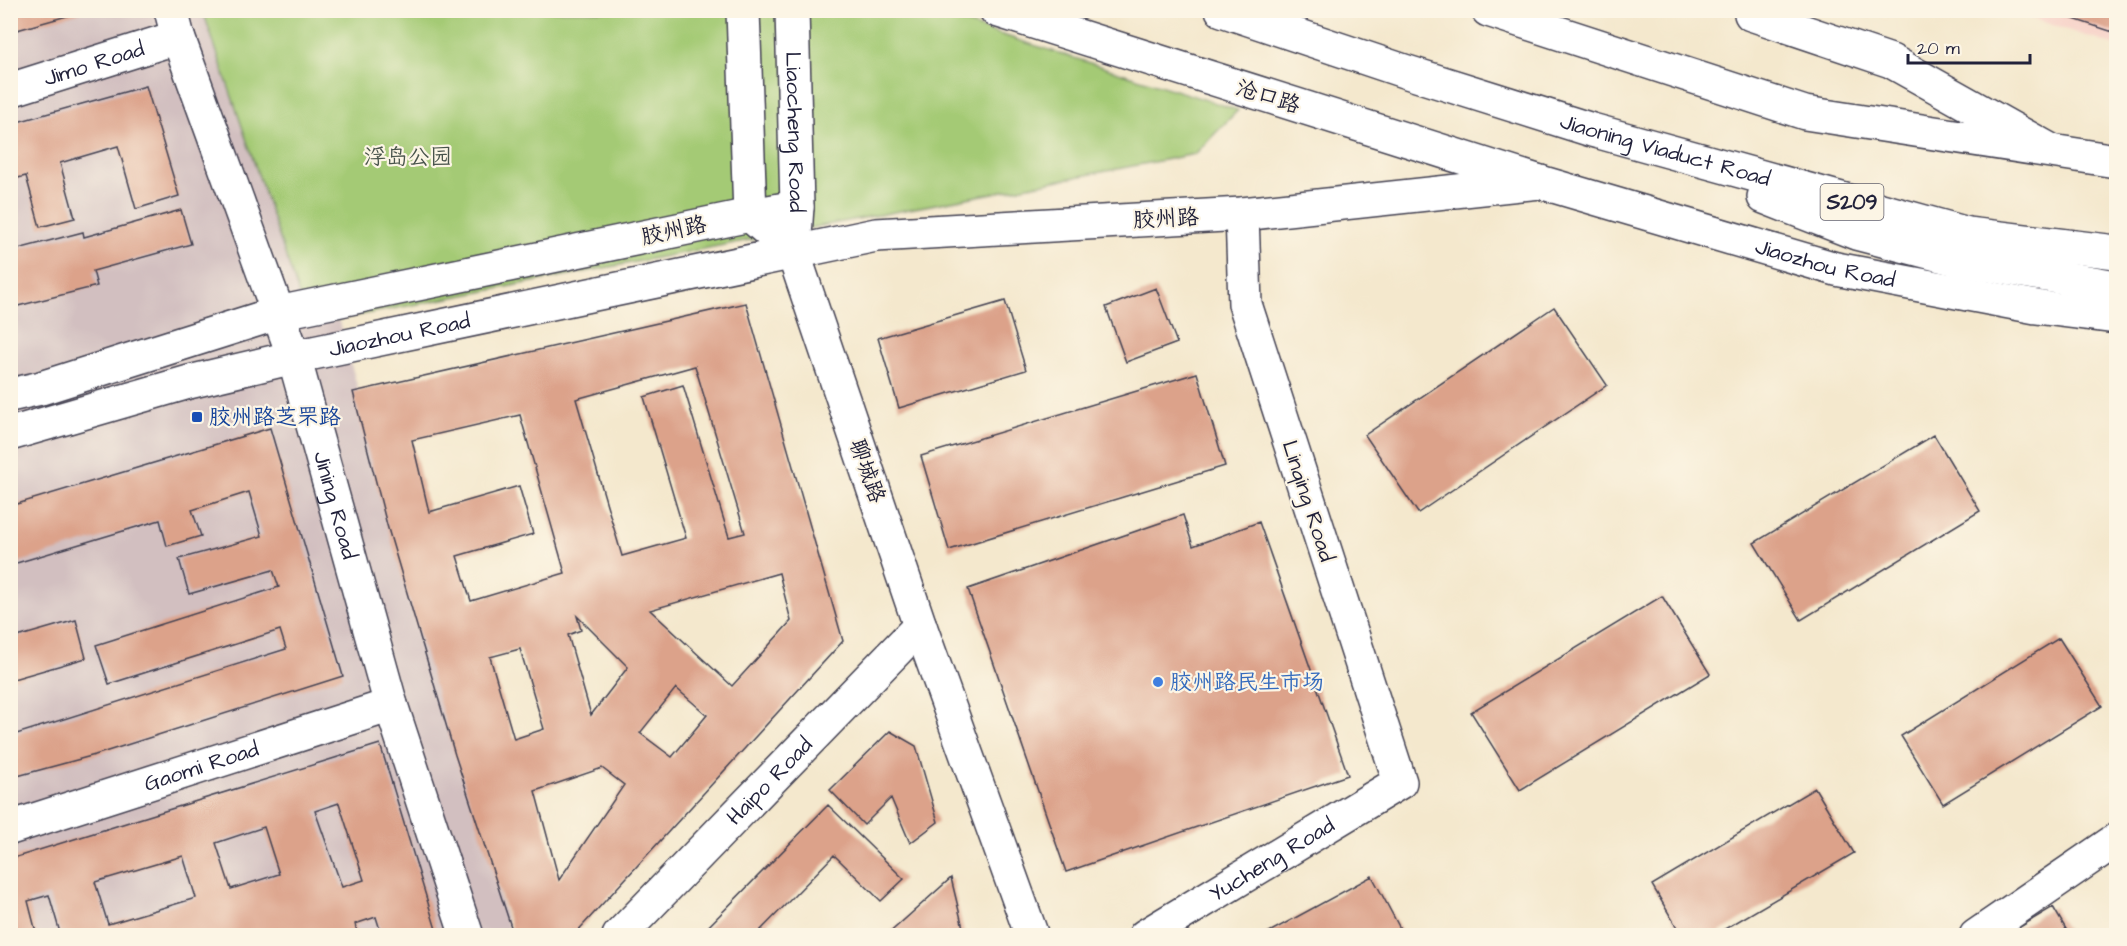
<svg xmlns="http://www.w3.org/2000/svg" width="2127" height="946" viewBox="0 0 2127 946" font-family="'Architects Daughter','LXGW WenKai TC',sans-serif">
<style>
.built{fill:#f7d1c8}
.industrial{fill:#d2bfc0}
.green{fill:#a4ca74;stroke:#637658;stroke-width:1.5}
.building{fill:#dca28a;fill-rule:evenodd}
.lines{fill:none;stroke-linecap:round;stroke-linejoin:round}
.pedestrian-casing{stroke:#424051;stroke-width:36}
.minor-casing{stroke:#424051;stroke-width:36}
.secondary-casing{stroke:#424051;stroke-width:36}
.primary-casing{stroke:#424051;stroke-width:36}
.trunk-casing{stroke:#424051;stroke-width:36}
.pedestrian{stroke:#fff;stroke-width:33}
.minor{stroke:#fff;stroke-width:33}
.secondary{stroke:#fff;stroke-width:33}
.primary{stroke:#fff;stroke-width:33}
.trunk{stroke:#fff;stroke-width:33}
.transit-dot{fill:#1a4fb4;stroke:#fcf5e5;stroke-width:2}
.shop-dot{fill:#3f7fe0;stroke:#fcf5e5;stroke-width:2}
.labels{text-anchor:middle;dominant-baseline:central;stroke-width:4.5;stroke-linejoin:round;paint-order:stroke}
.shield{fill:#fcf5e5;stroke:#63616e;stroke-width:1.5}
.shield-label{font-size:21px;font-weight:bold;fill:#22223b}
.street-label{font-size:22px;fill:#22223b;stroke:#fcf5e5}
.park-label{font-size:22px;fill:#49544c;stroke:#fcf5e5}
.transit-label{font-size:22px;fill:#164399;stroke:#fcf5e5;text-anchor:start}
.shop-label{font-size:22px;fill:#366cbe;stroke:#fcf5e5;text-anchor:start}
</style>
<rect width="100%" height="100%" fill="#fcf5e5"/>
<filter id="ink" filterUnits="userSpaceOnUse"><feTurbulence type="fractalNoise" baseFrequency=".0167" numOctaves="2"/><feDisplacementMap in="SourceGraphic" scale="12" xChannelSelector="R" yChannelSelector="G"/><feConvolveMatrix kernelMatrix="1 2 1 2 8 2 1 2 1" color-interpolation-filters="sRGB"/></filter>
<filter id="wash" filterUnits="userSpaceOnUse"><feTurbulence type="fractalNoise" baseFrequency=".008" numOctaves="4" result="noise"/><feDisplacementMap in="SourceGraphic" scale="24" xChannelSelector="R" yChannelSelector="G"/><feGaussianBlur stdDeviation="1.35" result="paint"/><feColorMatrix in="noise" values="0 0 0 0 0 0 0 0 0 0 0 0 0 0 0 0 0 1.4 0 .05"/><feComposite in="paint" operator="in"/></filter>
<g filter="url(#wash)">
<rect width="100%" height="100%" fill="#f4e8cd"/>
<!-- built -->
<path class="built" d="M 2010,11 L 2116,11 L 2116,46 Z"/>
<!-- industrial -->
<path class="industrial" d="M 10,11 L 252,11 L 511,935 L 11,935 Z"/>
<!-- green -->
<path class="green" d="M 203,11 L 927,11 L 1238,110 L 1195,154 L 309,325 Z"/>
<g id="blocks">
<!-- building -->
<path class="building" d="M 10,10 L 85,10 L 85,11 L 10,32 Z
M 2116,10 L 2116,33 L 2049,11 L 2049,10 Z
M 146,86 L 179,196 L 136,209 L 118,146 L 60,163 L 75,218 L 40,227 L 26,176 L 10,180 L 10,124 Z
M 181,210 L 191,244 L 93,271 L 97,286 L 10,308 L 10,251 L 83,232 L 84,237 Z
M 1156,288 L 1177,343 L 1126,362 L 1106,307 Z
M 1005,301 L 1026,370 L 899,408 L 878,338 Z
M 746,303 L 843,641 L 573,936 L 514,936 L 455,755 L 387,525 L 353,392 ZM 695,366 L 745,533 L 729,537 L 683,385 L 644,397 L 686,538 L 622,556 L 576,399 ZM 520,415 L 565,573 L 471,601 L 457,556 L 533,534 L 519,486 L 429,512 L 412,440 ZM 779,573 L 791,621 L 732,686 L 650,610 ZM 577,616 L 628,667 L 591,715 L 568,635 L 581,630 ZM 520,649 L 544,729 L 514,739 L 490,657 ZM 676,688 L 707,715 L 672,757 L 640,733 ZM 602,768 L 624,785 L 559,880 L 535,791 Z
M 1554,307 L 1607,385 L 1418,513 L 1365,435 Z
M 1197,373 L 1225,466 L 949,550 L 921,456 Z
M 270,428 L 343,676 L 95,755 L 10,778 L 10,736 L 286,649 L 280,630 L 109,684 L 96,645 L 279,587 L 273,570 L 189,594 L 179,559 L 262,536 L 249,492 L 192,510 L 201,536 L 167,546 L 160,520 L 10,565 L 10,506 Z
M 1934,435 L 1980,511 L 1801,620 L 1754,543 Z
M 1183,515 L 1193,546 L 1259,522 L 1348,775 L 1066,872 L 968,589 Z
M 1662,596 L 1710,674 L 1520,790 L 1471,712 Z
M 76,620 L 86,658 L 10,680 L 10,639 Z
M 2059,638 L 2102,706 L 1943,804 L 1901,736 Z
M 890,731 L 916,746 L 938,822 L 910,843 L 891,798 L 864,825 L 830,790 Z
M 380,744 L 438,936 L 382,936 L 376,917 L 355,924 L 358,936 L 61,936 L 49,895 L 28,901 L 37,936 L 10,936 L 10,859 ZM 339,803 L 364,880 L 342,887 L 315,811 ZM 264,827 L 279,874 L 231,889 L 216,843 ZM 183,856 L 196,898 L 108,924 L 95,882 Z
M 1815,788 L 1854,853 L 1713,936 L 1682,936 L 1652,885 Z
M 828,805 L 904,879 L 881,901 L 834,855 L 755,936 L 699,936 Z
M 1372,876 L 1404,936 L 1262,936 Z
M 951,878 L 965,936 L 886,936 Z
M 2053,907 L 2070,936 L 2005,936 Z"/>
</g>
</g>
<g filter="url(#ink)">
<use href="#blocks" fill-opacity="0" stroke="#424051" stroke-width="1.5"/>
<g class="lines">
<defs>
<g id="pedestrian">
<path id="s1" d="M 10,90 L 178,37"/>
<path id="s2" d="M 10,828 L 391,705"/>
</g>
<g id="minor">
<path id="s3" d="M 171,10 L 178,37 L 294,357 L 391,705 L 467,936"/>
<path d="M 793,252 L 920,626 L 1032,936"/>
<path id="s4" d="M 619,936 L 920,626"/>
<path id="s5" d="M 1145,936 L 1400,782 L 1245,304 L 1242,214"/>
<path d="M 1976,936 L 2116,840"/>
</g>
<g id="secondary">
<path d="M 743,10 L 750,215 L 793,252"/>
<path id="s6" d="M 792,10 L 797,207 L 795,235"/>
<path d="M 996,10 L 1540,182"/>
</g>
<g id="primary">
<path d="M 1751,14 L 1891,61 L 2048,149"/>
<path d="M 10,395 L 41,388 L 278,313 L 750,215 L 797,207"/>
<path id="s7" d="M 10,434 L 189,382 L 294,357 L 876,235 L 1242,214 L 1540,182 L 1836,269 L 2036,307 L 2116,317"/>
</g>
<g id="trunk">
<path id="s8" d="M 1222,10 L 1404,71 L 1592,130 L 1968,234 L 2116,252"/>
<path d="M 1488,10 L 1805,113 L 2116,161"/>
<path d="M 1764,197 L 1856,233 L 1960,260 L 2116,287"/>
</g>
</defs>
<!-- pedestrian casing -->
<use href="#pedestrian" class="pedestrian-casing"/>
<!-- minor casing -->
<use href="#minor" class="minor-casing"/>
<!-- secondary casing -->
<use href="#secondary" class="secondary-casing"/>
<!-- primary casing -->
<use href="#primary" class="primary-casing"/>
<!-- trunk casing -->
<use href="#trunk" class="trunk-casing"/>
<!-- pedestrian -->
<use href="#pedestrian" class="pedestrian"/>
<!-- minor -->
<use href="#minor" class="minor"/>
<!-- secondary -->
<use href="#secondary" class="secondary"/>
<!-- primary -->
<use href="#primary" class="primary"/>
<!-- trunk -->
<use href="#trunk" class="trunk"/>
</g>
</g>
<!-- markers -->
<rect class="transit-dot" x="191" y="411" width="12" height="12" rx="3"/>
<circle class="shop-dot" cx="1158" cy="682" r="6"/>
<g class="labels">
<!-- shield labels -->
<rect class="shield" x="1820.5" y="184" width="63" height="36" rx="4.5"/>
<g class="shield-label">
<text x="1852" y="202">S209</text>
</g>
<!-- street labels -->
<g class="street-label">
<text stroke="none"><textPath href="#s1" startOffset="88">Jimo Road</textPath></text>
<text transform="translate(1268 97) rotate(17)">沧口路</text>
<text stroke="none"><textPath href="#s6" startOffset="122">Liaocheng Road</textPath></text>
<text stroke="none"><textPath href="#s8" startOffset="465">Jiaoning Viaduct Road</textPath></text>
<text transform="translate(1166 219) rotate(-3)">胶州路</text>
<text transform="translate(674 231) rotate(-12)">胶州路</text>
<text stroke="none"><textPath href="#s7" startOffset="1852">Jiaozhou Road</textPath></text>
<text stroke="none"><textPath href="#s7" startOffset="402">Jiaozhou Road</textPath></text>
<text transform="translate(867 471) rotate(71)">聊城路</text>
<text transform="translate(1308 501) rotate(72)">Linqing Road</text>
<text stroke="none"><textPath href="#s3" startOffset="522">Jining Road</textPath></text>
<text stroke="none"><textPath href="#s2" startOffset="201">Gaomi Road</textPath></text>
<text stroke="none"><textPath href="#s4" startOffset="216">Haipo Road</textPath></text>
<text stroke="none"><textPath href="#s5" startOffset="148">Yucheng Road</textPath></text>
</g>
<!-- park labels -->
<g class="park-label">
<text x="408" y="157">浮岛公园</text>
</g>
<!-- transit labels -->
<g class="transit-label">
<text x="209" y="417">胶州路芝罘路</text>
</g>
<!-- shop labels -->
<g class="shop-label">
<text x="1170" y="682">胶州路民生市场</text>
</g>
</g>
<!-- margin -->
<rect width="2127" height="946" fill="none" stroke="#fcf5e5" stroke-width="36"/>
<!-- scale -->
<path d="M1908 54v9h122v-9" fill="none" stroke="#22223b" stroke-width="3"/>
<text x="1917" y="54" font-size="18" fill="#22223b" stroke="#fcf5e5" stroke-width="4.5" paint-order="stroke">20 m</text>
</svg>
